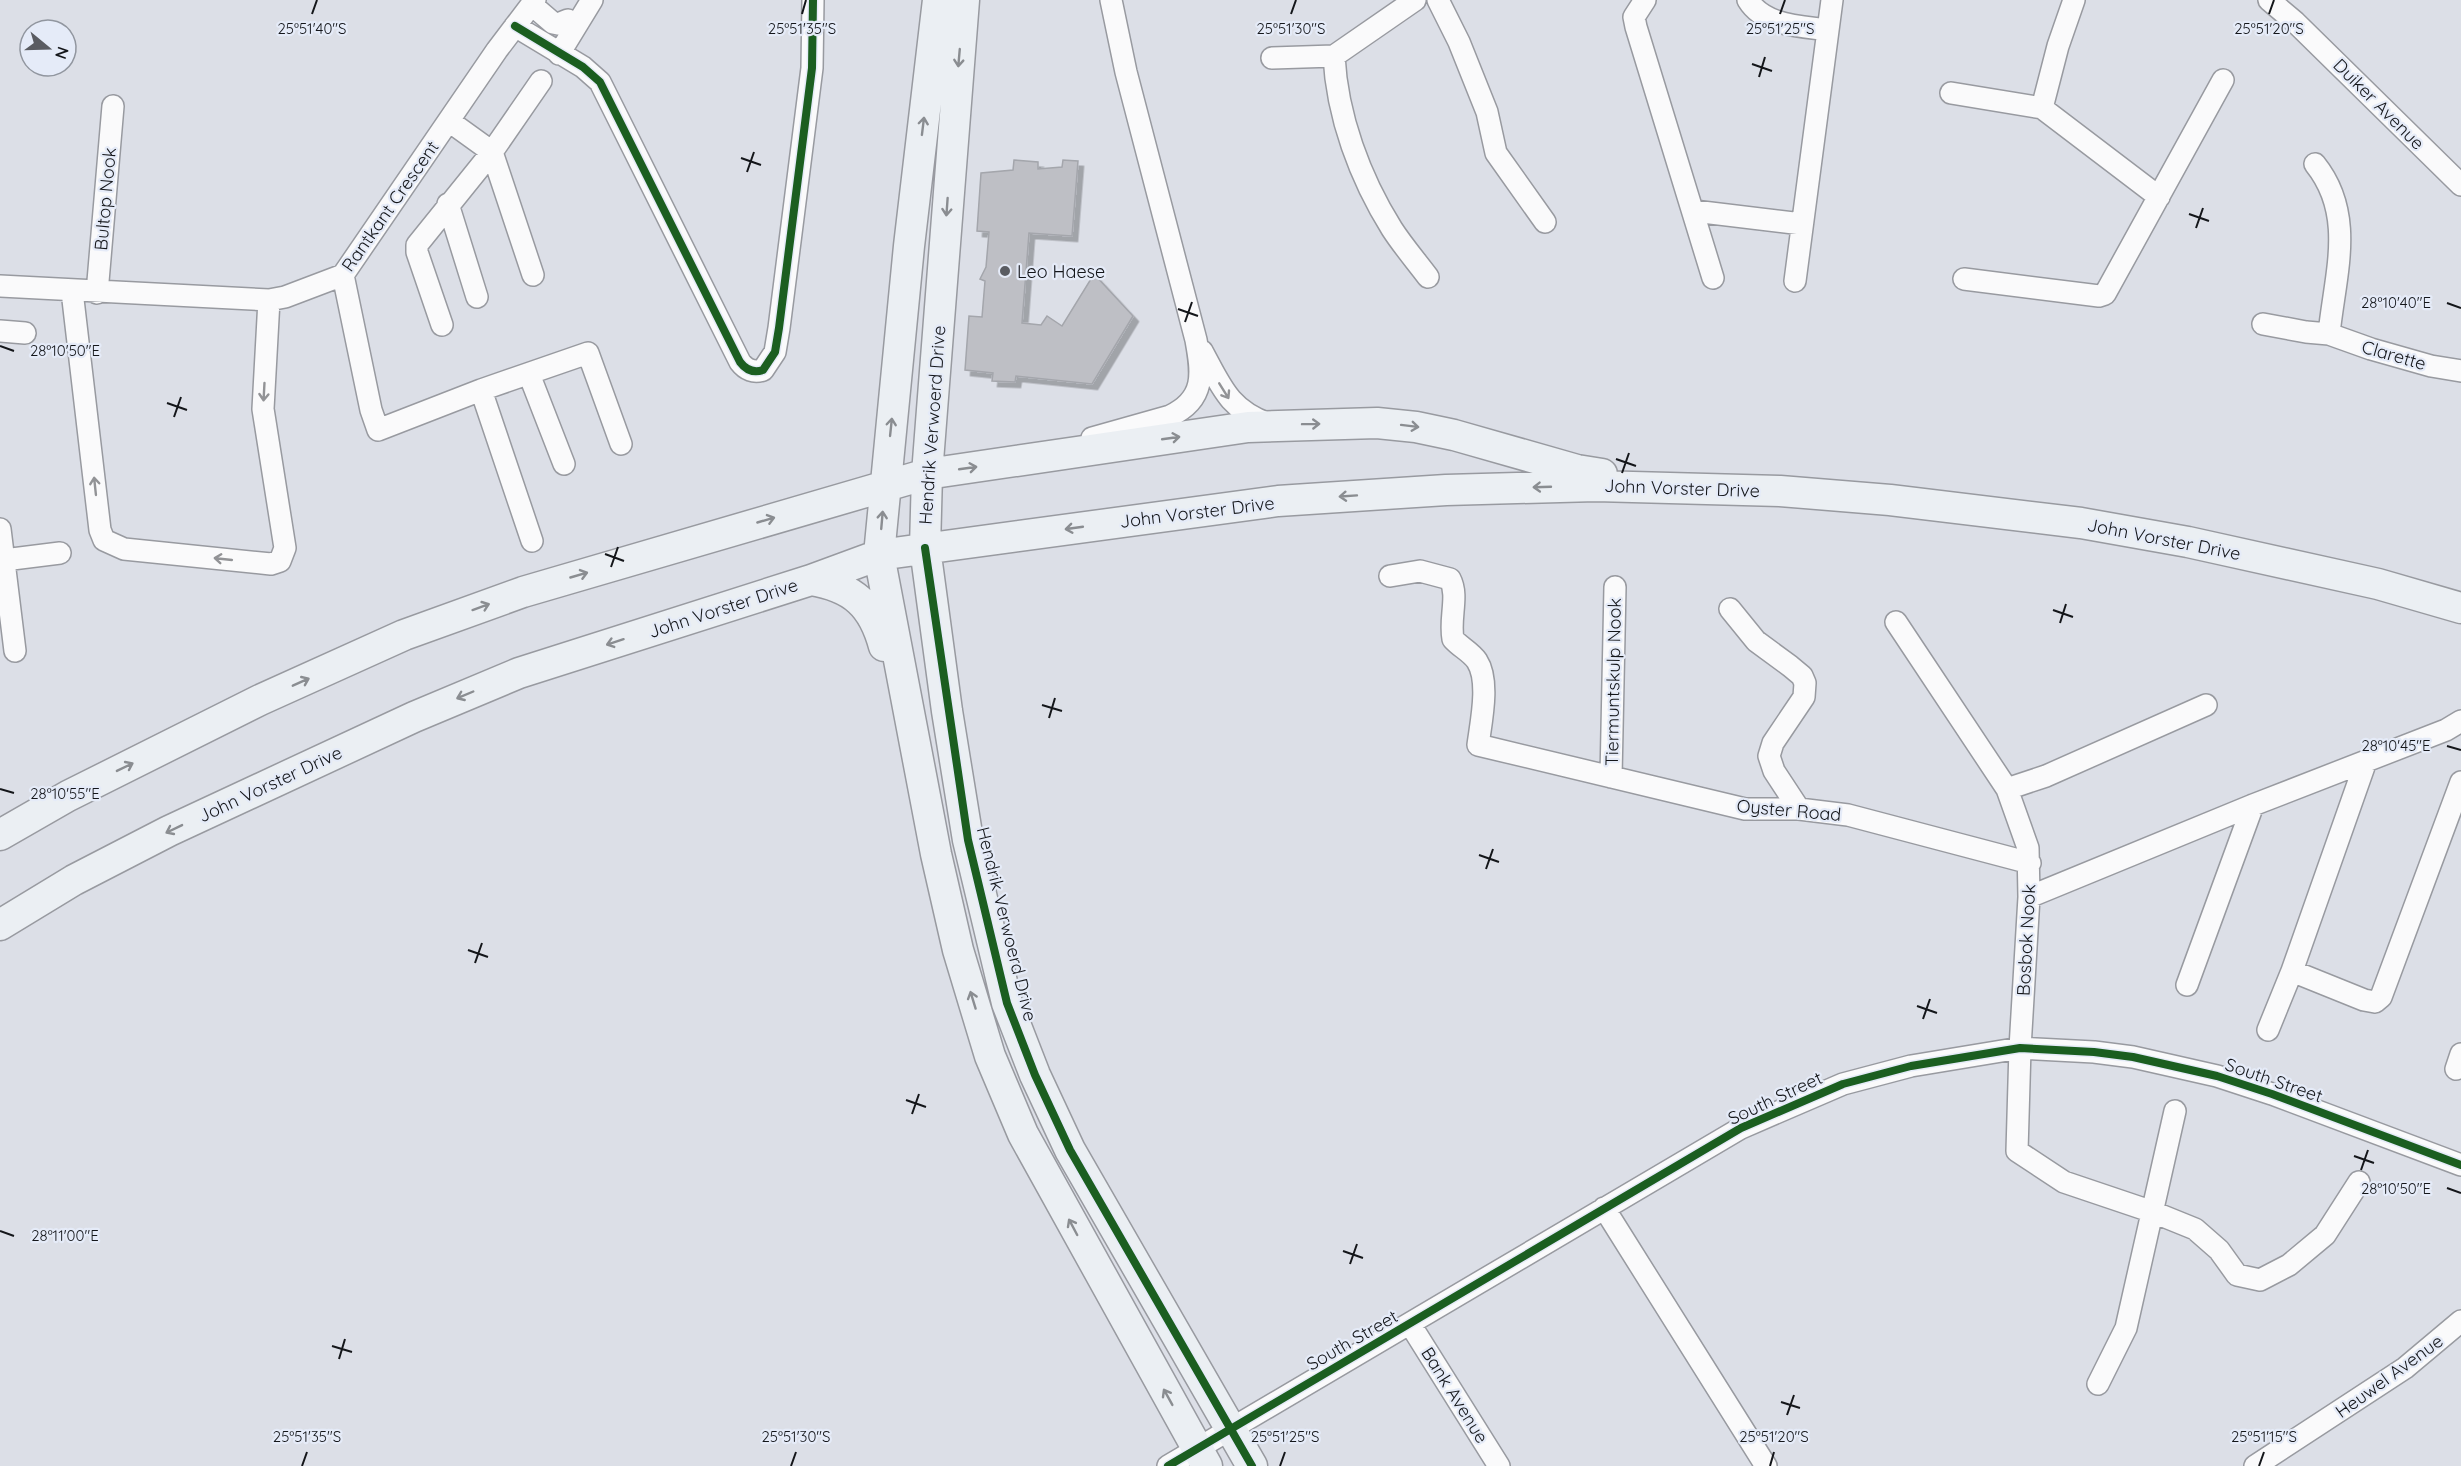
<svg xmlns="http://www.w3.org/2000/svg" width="2461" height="1466" viewBox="0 0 2461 1466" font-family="Quicksand,sans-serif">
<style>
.building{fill:#bebfc5;stroke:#a4a6ac;stroke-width:1.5;filter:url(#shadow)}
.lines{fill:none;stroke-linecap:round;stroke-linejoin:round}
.street-casing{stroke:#989aa0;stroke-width:24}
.secondary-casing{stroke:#989aa0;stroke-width:33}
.street{stroke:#fafafb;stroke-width:21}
.secondary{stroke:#ebeff3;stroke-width:30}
.cycleway-casing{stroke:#e5ebf8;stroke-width:11}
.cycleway{stroke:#1b5e20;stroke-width:8}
.oneway{stroke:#8a8d91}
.oneway2{stroke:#929396}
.ticks{fill:none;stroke:#14161a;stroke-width:2}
.poi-dot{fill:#5a5c62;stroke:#e5ebf8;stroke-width:2}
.labels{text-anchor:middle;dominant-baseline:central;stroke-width:4.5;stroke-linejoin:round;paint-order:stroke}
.street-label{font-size:18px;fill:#14161a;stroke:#e5ebf8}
.poi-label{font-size:18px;fill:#14161a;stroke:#e5ebf8;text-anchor:start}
.ticks-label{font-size:15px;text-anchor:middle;fill:#14161a;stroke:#e5ebf8;stroke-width:4.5;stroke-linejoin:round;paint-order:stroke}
</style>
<defs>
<filter id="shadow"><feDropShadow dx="5.5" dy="5.5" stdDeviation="0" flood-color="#0004"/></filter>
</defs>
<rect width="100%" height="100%" fill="#dcdfe7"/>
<!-- building -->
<path class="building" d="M 1014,160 L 1038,162 L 1038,169 L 1062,167 L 1063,160 L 1078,161 L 1072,236 L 1029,233 L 1022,323 L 1041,325 L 1047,316 L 1062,326 L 1094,274 L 1133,316 L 1092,384 L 1016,376 L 1015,382 L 992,381 L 993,373 L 965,370 L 969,316 L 982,317 L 985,281 L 980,279 L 986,267 L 989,232 L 977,231 L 981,173 L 1013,170 Z"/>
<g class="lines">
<defs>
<path id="street" d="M 1438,0 L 1459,42 L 1487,112 L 1496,153 L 1545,222
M 1645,0 L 1634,17 L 1636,27 L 1713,278
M 1748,0 C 1764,26 1800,26 1828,30
M 2269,0 L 2295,22 L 2461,185
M 532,5 L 553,23 L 558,24 L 568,20 L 576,26
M 515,26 L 583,67 L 600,82 L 740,362 C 746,370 754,373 763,370 L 775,352 L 779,328 L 812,68 L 813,0
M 559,54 L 592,0
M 1334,56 C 1337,116 1360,178 1392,229 C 1403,246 1416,261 1428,277
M 1272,58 L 1334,56 L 1415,0
M 1951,93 L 2042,108 L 2159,197
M 2042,108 L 2058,46 L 2074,0
M 2315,164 C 2356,215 2335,274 2329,334
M 448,204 L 477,297
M 1694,211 L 1802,224
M 343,275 L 371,410 L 378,430 L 481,390 L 588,353 L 621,444
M 533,275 L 492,152 L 541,81
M 1964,279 L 2099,296 L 2105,294 L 2223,80
M 1795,281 L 1832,0
M 0,286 L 269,300 L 285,297 L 343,275 L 497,50 L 535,0
M 72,291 L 100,530 L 104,540 L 124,549 L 271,564 L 280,561 L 285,548 L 263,409 L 269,300
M 97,293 L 113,106
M 2263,324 L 2306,332 L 2329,334 L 2371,349 L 2431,366 L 2461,371
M 442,325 L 417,252 L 417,245 L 492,152 L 449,121
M 0,331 L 25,333
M 1202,351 C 1221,386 1229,410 1269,424
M 529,374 L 564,464
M 481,390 L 532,541
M 1092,438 L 1170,416 C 1206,399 1202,373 1196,340 L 1126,72 L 1111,0
M 0,529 L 15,651
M 4,560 L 60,553
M 1390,576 L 1420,571 L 1450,579 C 1459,596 1449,618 1453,639 C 1460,647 1471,652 1477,661 C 1490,681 1481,722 1478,745 L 1745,809 L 1799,809 L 1848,815 L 2030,863
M 1730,609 L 1756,641 L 1790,666 L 1802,676 L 1805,683 L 1804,697 L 1773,743 L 1769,756 L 1774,771 L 1799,809
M 1896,622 L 2007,789 L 2028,848 L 2029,897 L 2020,1048 L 2017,1151 L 2064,1182 L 2153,1212 L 2195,1229 L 2219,1250 L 2237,1275 L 2260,1280 L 2289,1265 L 2325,1235 L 2359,1182
M 1611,777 L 1615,587
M 2007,789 L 2046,776 L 2206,705
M 2029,897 L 2253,805 L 2446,730 L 2461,721
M 2292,971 L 2364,1000 L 2375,1002 L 2381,997 L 2461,782
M 2187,985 L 2253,805
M 2268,1030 L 2292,971 L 2366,761
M 2456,1069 L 2461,1054
M 1604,1208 L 1766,1466
M 1410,1324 L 1499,1466
M 2098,1384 L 2126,1328 L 2175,1111
M 1168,1466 L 1741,1128 L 1843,1084 L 1911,1066 L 2020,1048 L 2094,1052 L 2133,1057 L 2217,1076 L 2272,1094 L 2461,1165
M 2255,1466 L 2405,1368 L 2461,1321"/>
<path id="secondary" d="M 938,0 L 909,246 L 879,555 L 936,854 L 958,950 L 990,1056 L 1023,1134 L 1207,1466
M 964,0 L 927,474 L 925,548 L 947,711 L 968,840 L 1007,1003 L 1035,1075 L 1070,1150 L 1252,1466
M 811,580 C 853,587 873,605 884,646
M 0,835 L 68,796 L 260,700 L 404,635 L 523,592 L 927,474 L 1248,427 L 1377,423 L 1416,427 L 1454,435 L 1577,470 L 1602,474
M 0,925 L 74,880 L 169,831 L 414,717 L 519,673 L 811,580 L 879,555 L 1278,501 L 1446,490 L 1596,486 L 1780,491 L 1890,500 L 2081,523 L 2188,542 L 2378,584 L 2461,608"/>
</defs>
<!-- street casing -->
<use href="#street" class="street-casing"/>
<!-- secondary casing -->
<use href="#secondary" class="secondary-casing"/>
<!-- street -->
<use href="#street" class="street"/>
<!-- secondary -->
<use href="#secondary" class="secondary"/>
<defs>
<path id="cycleway" d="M 515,26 L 583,67 L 600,82 L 740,362 C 746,370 754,373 763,370 L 775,352 L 779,328 L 812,68 L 813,0
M 925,548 L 968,840 L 1007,1003 L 1035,1075 L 1070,1150 L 1252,1466
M 1168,1466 L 1741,1128 L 1843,1084 L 1911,1066 L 2020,1048 L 2094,1052 L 2133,1057 L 2217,1076 L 2272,1094 L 2461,1165"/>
</defs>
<!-- cycleway casing -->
<use href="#cycleway" class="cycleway-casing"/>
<!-- cycleway -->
<use href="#cycleway" class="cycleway"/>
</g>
<!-- one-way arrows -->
<defs><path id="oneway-shaft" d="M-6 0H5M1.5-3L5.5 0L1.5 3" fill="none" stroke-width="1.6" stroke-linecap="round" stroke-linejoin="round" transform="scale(1.5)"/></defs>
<g class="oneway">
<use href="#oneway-shaft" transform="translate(959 58) rotate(95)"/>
<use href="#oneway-shaft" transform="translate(923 126) rotate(-83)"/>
<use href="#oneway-shaft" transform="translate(947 207) rotate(94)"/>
<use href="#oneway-shaft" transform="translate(1311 424) rotate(-1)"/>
<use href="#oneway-shaft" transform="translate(1410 426) rotate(7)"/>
<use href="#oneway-shaft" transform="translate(891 427) rotate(-84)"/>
<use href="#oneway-shaft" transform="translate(1171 438) rotate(-8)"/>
<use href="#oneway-shaft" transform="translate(968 468) rotate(-8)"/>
<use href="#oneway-shaft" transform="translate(1542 487) rotate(178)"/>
<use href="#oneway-shaft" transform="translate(1348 496) rotate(176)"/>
<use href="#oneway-shaft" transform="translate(766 520) rotate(-16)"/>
<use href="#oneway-shaft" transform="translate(882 520) rotate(-85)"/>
<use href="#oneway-shaft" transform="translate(1074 528) rotate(172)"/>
<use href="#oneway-shaft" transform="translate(579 575) rotate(-16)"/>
<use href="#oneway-shaft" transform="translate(481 607) rotate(-20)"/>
<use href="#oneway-shaft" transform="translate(615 642) rotate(162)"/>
<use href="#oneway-shaft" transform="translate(301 682) rotate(-24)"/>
<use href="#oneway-shaft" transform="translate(465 695) rotate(157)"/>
<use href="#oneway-shaft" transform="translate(125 767) rotate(-26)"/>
<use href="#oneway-shaft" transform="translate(174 829) rotate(154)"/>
<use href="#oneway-shaft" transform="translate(973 1000) rotate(-107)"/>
<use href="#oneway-shaft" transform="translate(1073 1227) rotate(-118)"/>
<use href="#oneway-shaft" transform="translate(1168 1397) rotate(-119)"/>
</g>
<g class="oneway2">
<use href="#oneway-shaft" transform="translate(1224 391) rotate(58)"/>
<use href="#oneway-shaft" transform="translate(264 392) rotate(93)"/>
<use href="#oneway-shaft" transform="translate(95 486) rotate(-96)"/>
<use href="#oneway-shaft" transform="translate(223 559) rotate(-174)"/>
</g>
<!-- ticks -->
<path class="ticks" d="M 312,14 L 317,0M 802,14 L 806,0M 1291,14 L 1296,0M 1780,14 L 1785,0M 2269,14 L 2274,0M 1752,64 L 1772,71M 1759,77 L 1765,57M 741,158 L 761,165M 747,172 L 754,152M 2189,214 L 2209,221M 2196,228 L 2203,208M 2447,303 L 2461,308M 1178,309 L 1198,316M 1185,322 L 1192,302M 0,346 L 14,351M 167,403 L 187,410M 174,417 L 181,397M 1616,459 L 1636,466M 1622,473 L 1629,453M 605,554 L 624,561M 611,567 L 618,547M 2053,610 L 2073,617M 2060,623 L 2066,604M 1042,705 L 1062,711M 1049,718 L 1055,698M 2447,746 L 2461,750M 0,789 L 14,793M 1479,855 L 1499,862M 1486,869 L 1493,849M 468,950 L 488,957M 475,963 L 482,943M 1917,1006 L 1937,1013M 1923,1019 L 1930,999M 906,1100 L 926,1107M 912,1114 L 919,1094M 2354,1156 L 2374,1163M 2361,1170 L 2368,1150M 2447,1188 L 2461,1193M 0,1231 L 14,1236M 1343,1251 L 1363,1258M 1350,1264 L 1357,1244M 332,1346 L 352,1352M 339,1359 L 345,1339M 1781,1402 L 1800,1408M 1787,1415 L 1794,1395M 302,1466 L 307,1452M 791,1466 L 796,1452M 1280,1466 L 1285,1452M 1770,1466 L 1774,1452M 2259,1466 L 2264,1452"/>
<!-- markers -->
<circle class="poi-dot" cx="1005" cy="271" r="6"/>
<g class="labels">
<!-- street labels -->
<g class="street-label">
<text transform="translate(2379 104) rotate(45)">Duiker Avenue</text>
<text transform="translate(105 199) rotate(-85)">Bultop Nook</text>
<text transform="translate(390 206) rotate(-55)">Rantkant Crescent</text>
<text transform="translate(2394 355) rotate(16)">Clarette</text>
<text transform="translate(932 425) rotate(-86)">Hendrik Verwoerd Drive</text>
<text transform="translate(1682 488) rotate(2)">John Vorster Drive</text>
<text transform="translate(1197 512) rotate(-7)">John Vorster Drive</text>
<text transform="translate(2164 539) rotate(11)">John Vorster Drive</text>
<text transform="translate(723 608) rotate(-18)">John Vorster Drive</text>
<text transform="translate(1613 682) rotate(-89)">Tiermuntskulp Nook</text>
<text transform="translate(270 784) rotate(-25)">John Vorster Drive</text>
<text transform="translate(1789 810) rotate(5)">Oyster Road</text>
<text transform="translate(1007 924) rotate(76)">Hendrik Verwoerd Drive</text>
<text transform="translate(2026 940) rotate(-87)">Bosbok Nook</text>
<text transform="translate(2274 1080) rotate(19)">South Street</text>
<text transform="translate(1775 1098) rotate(-25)">South Street</text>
<text transform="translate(1352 1340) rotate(-30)">South Street</text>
<text transform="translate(2389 1376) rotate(-36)">Heuwel Avenue</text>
<text transform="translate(1455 1395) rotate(58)">Bank Avenue</text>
</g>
<!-- poi labels -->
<g class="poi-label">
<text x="1017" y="271">Leo Haese</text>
</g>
</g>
<g class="ticks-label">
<text x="802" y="34">25°51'35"S</text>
<text x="1291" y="34">25°51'30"S</text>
<text x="1780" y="34">25°51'25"S</text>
<text x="2269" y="34">25°51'20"S</text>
<text x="312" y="34">25°51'40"S</text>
<text x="2396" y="308">28°10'40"E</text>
<text x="65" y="356">28°10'50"E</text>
<text x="2396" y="751">28°10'45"E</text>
<text x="65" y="799">28°10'55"E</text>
<text x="2396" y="1194">28°10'50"E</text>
<text x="65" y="1241">28°11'00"E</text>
<text x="307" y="1442">25°51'35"S</text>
<text x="796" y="1442">25°51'30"S</text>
<text x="1285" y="1442">25°51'25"S</text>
<text x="1774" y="1442">25°51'20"S</text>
<text x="2264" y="1442">25°51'15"S</text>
</g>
<!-- north arrow -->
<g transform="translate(48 48) rotate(109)"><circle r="28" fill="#e5ebf8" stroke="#91969f" stroke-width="1.5"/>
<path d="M0-4.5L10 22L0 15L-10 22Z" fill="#5a5c62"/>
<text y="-9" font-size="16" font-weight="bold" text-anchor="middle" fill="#14161a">N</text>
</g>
</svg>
